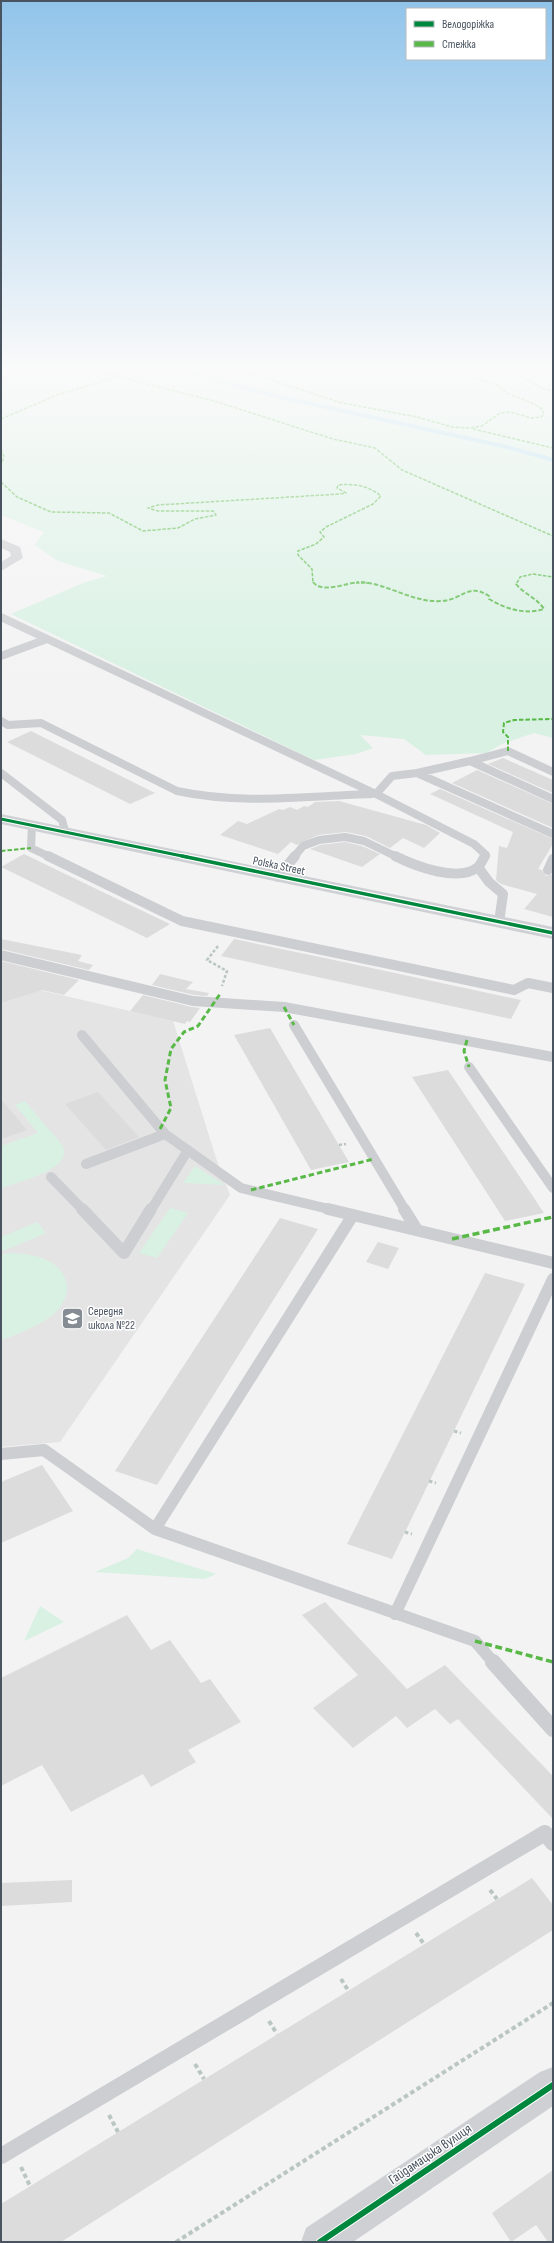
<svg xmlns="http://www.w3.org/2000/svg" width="554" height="2243" viewBox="0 0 554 2243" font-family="'Sofia Sans Condensed',sans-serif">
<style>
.education{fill:#e5e4e5}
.green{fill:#d8f1e3}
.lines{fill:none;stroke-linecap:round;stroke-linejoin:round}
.stream{stroke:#aeddee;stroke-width:4}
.building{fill:#dcdcdd}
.path-far2{stroke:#bac6c3;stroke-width:2.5;stroke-dasharray:3 2;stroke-linecap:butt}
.path-far1{stroke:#bac6c3;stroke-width:3;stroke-dasharray:3.5 2.5;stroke-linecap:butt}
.path{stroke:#bac6c3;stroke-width:4;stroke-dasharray:4.5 3;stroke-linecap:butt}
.lane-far3{stroke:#cdced1;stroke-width:8}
.lane-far2{stroke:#cdced1;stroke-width:10}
.lane-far1{stroke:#cdced1;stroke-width:12}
.lane{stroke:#cdced1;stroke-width:16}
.street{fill:#cdced1;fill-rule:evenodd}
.secondary{fill:#ced0d4;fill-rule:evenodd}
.quiet-far3{stroke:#58b947;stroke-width:1.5;stroke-dasharray:3.5 1.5;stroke-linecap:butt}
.quiet-far2{stroke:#58b947;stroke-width:2;stroke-dasharray:4.5 2;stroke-linecap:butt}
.quiet-far1{stroke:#58b947;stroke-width:3;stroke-dasharray:5.5 3;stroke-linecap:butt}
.quiet{stroke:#58b947;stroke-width:3.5;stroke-dasharray:7 3.5;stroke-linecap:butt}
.cycleway-far2-casing{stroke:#fff;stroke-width:5}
.cycleway-far1-casing{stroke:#fff;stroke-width:6}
.cycleway-casing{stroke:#fff;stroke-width:8}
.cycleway-far2{stroke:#00873e;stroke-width:3}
.cycleway-far1{stroke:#00873e;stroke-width:3.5}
.cycleway{stroke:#00873e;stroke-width:6}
.labels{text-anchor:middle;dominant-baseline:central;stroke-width:3;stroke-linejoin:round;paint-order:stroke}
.street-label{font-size:12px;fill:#4a5460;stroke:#fff}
.poi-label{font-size:12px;fill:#4a5460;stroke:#fff;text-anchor:start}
.near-street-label{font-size:14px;fill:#4a5460;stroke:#fff}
</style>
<rect width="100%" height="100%" fill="#f3f3f3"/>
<!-- education -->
<path class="education" d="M 1,981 L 173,1021 L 217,1161 L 230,1195 L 60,1442 L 1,1447 Z"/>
<!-- green -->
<path class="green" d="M 1,368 L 553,368 L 553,738 L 534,733 L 504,743 L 486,753 L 426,755 L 404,739 L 360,735 L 373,748 L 356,754 L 314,760 L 11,614 L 83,583 L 107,576 L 58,561 L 35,545 L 44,532 L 1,515 Z
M 25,1101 L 62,1145 C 76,1169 17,1182 1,1188 L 1,1146 L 38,1133 L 15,1105 Z
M 195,1166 L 225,1185 L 183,1183 Z
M 170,1208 L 188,1213 L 157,1258 L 139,1253 Z
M 37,1222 L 46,1233 L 1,1252 L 1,1237 Z
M 12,1253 C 34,1254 63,1259 67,1286 C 68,1294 63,1304 57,1311 C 42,1326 20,1332 1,1341 L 1,1254 Z
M 137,1549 L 216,1574 L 205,1579 L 95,1572 L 128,1558 Z
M 40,1606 L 64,1622 L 24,1641 Z"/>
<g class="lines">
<!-- stream -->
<path class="stream" d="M 174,368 L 267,394 L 507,447 L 553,460"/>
</g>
<!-- building -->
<path class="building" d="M 31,731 L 155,793 L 130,804 L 7,742 Z
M 503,758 L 553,780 L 553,793 L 488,764 Z
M 477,770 L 553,804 L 553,828 L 452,783 Z
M 440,789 L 553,839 L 553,844 L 538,869 L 542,870 L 546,876 L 553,874 L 553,917 L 524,909 L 537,894 L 501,884 L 496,880 L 499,846 L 507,848 L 513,832 L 430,794 Z
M 339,801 L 426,825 L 440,833 L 424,848 L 403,838 L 390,848 L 366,836 L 346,832 L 318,835 L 297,845 L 291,842 L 278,854 L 220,835 L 238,821 L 247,824 L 279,809 L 283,810 L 290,807 L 297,810 L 304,806 L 308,807 L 315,802 Z
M 345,842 L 362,846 L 380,854 L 362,867 L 310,849 L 320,845 Z
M 24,854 L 111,896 L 170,924 L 147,938 L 1,867 Z
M 1,939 L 82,955 L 78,961 L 93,965 L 89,970 L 1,949 Z
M 234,939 L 353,964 L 521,1000 L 511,1019 L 221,956 Z
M 1,961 L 79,980 L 64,995 L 42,990 L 1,1003 Z
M 160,974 L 193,982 L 186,989 L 209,993 L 207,996 L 194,995 L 152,985 Z
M 143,995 L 192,1007 L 200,1008 L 190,1022 L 187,1021 L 185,1024 L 130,1011 Z
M 270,1028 L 317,1108 L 349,1162 L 311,1170 L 234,1035 Z
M 448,1070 L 532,1195 L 544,1213 L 505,1221 L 412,1077 Z
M 98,1092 L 139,1137 L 106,1150 L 65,1104 Z
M 1,1099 L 27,1130 L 1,1139 Z
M 280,1218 L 318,1229 L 157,1485 L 115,1471 Z
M 378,1242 L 399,1248 L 388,1269 L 366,1262 Z
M 485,1273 L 525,1284 L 392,1559 L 347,1544 Z
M 42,1465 L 73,1511 L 1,1543 L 1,1482 Z
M 325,1602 L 407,1689 L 445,1665 L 553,1776 L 553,1819 L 458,1719 L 450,1724 L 435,1709 L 407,1728 L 396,1716 L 353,1748 L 313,1708 L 358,1675 L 302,1615 Z
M 127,1615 L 151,1650 L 170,1640 L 201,1683 L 210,1679 L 241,1722 L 188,1750 L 196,1762 L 151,1787 L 143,1774 L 71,1812 L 42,1765 L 1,1786 L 1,1678 Z
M 532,1878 L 553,1905 L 553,1930 L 61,2242 L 1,2242 L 1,2204 Z
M 72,1880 L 72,1902 L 1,1906 L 1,1883 Z
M 553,2170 L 553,2242 L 548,2242 L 536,2225 L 511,2242 L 492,2213 Z"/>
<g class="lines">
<!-- path-far2 -->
<path class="path-far2" d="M 218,946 L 207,960 L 227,971 L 222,986
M 339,1145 L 346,1144"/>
<!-- path-far1 -->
<path class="path-far1" d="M 454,1431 L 461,1433
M 429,1481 L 436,1483
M 405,1532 L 412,1534"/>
<!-- path -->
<path class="path" d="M 490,1890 L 497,1899
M 416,1933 L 424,1944
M 341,1979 L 348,1990
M 269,2021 L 277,2034
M 195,2064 L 204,2079
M 109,2115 L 118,2132
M 21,2167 L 30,2186
M 176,2242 L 553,2003"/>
<!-- lane-far3 -->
<path class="lane-far3" d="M 1,617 L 376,794
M 1,656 L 47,639
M 1,721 L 8,725 L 41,723 L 177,791 C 242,805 306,796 372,794
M 470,761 L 508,751 L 553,772
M 1,773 L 62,820 L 65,831
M 417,773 L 470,761 L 553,799
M 32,825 L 31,848 L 50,857
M 294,857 L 303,846 L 319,840 L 345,837 L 364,841 L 397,857
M 484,857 L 486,855 L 474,844 L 376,794 L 392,776 L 417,773 L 553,834"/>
<!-- lane-far2 -->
<path class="lane-far2" d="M 48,856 L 182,921 L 514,990 L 528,983 L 553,988
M 395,856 C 415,866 459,883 478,867 C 481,864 483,859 485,856
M 478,867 L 489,882 L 503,894 L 499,922
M 548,870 L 553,859
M 278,877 L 295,856
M 1,955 L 193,1001 L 284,1007 L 553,1057
M 294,1025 L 405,1210
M 82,1035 L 165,1134 L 241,1188 L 333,1210
M 469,1067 L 553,1188
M 86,1164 L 165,1134
M 51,1177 L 83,1210
M 151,1210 L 188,1150"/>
<!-- lane-far1 -->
<path class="lane-far1" d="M 82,1209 L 124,1253 L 151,1209
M 328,1209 L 553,1263
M 404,1209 L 417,1230
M 1,1454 L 44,1450 L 155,1529 L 475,1641 L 494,1663
M 155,1529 L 353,1215
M 395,1614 L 553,1279"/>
<!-- lane -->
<path class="lane" d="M 493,1662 L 553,1729
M 1,2156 L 545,1833 L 553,1843"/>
<!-- street -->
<path class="street" d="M 1,539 L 20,547 L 23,558 L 1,571 L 1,562 L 11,556 L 10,552 L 1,548 Z"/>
<!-- secondary -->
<path class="secondary" d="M 1,814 L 553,927 L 553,939 L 1,824 Z
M 553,2067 L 553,2106 L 353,2242 L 301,2242 L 306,2228 L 540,2072 Z"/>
<!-- quiet-far3 -->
<path class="quiet-far3" d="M 84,368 L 214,401 L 333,439 L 375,448 L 402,470 L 553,536
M 234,368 L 342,403 L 417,417 L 452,427 L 470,428 L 482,426 L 500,413 L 510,412 L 531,418 L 541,417 L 544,414 L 542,409 L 534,404 L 507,393 L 497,385 L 441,368
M 497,368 L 516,373 L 541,388 L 553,391
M 1,419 L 57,395 L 120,376 L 137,368
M 473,429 L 553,448
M 1,449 L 4,457 L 1,465
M 1,482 L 17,497 L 51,512 L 109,513 L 143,531 L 178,528 L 195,519 L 216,515 L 213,511 L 158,511 L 148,508 L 158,505 L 340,494 L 346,493 L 337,488 L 338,485 C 354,483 369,486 381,496 L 373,504 L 326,527 L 320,532 L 324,537 L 316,544 L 298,551 L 298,555 L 312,569 L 313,583
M 351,583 L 369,583
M 517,583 L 520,577 L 533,574 L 553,577"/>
<!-- quiet-far2 -->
<path class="quiet-far2" d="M 313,582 C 322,594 346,583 359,582
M 361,582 C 389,584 413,603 441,601 C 463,600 468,582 489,596 L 489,599 C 506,609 525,615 544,609 C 537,598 524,594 516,584 L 517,582
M 508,751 L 508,737 L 503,732 L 504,723 L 514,720 L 553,719
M 1,851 L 31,848"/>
<!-- quiet-far1 -->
<path class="quiet-far1" d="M 284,1007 L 294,1025
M 467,1040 L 464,1051 L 469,1067
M 160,1129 L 171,1108 L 165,1080 L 171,1049 L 184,1032 L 198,1026 L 220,994
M 251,1190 L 374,1159"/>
<!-- quiet -->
<path class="quiet" d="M 452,1239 L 553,1217
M 475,1641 L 553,1662"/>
<defs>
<path id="cycleway-far2" d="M 1,819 L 187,857"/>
<path id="cycleway-far1" d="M 182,856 L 553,933"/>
<path id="cycleway" d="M 320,2242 L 553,2085"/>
</defs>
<!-- cycleway-far2 casing -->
<use href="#cycleway-far2" class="cycleway-far2-casing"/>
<!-- cycleway-far1 casing -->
<use href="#cycleway-far1" class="cycleway-far1-casing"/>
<!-- cycleway casing -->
<use href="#cycleway" class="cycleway-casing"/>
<!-- cycleway-far2 -->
<use href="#cycleway-far2" class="cycleway-far2"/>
<!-- cycleway-far1 -->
<use href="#cycleway-far1" class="cycleway-far1"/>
<!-- cycleway -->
<use href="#cycleway" class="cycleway"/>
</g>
<!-- sky -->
<linearGradient id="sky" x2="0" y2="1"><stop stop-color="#91c4ea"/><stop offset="0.54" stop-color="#fafafa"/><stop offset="1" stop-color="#fafafa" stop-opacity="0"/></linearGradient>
<rect width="554" height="682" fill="url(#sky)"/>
<!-- icons -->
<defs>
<symbol id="school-square" viewBox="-11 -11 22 22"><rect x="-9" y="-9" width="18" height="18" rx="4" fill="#858c93" stroke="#fff"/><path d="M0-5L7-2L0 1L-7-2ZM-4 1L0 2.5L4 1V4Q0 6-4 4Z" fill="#fff"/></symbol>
</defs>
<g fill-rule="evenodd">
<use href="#school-square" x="60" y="1306" width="25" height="25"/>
</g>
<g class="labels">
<!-- street labels -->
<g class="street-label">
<text transform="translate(279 866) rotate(12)">Polska Street</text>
</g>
<!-- poi labels -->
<g class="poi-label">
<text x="88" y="1311">Середня<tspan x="88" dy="14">школа №22</tspan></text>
</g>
<!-- near-street labels -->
<g class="near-street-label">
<text transform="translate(430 2154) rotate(-34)">Гайдамацька вулиця</text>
</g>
</g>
<!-- border -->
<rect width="554" height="2243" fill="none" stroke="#4a5460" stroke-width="4"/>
<!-- legend -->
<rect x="406" y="8" width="140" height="52" fill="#ffffff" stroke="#b7bbbf"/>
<rect x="414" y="21" width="20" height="6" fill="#00873e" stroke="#b7bbbf"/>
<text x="442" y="28" font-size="12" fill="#4a5460">Велодоріжка</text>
<rect x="414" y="41" width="20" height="6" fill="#58b947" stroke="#b7bbbf"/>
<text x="442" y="48" font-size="12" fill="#4a5460">Стежка</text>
</svg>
